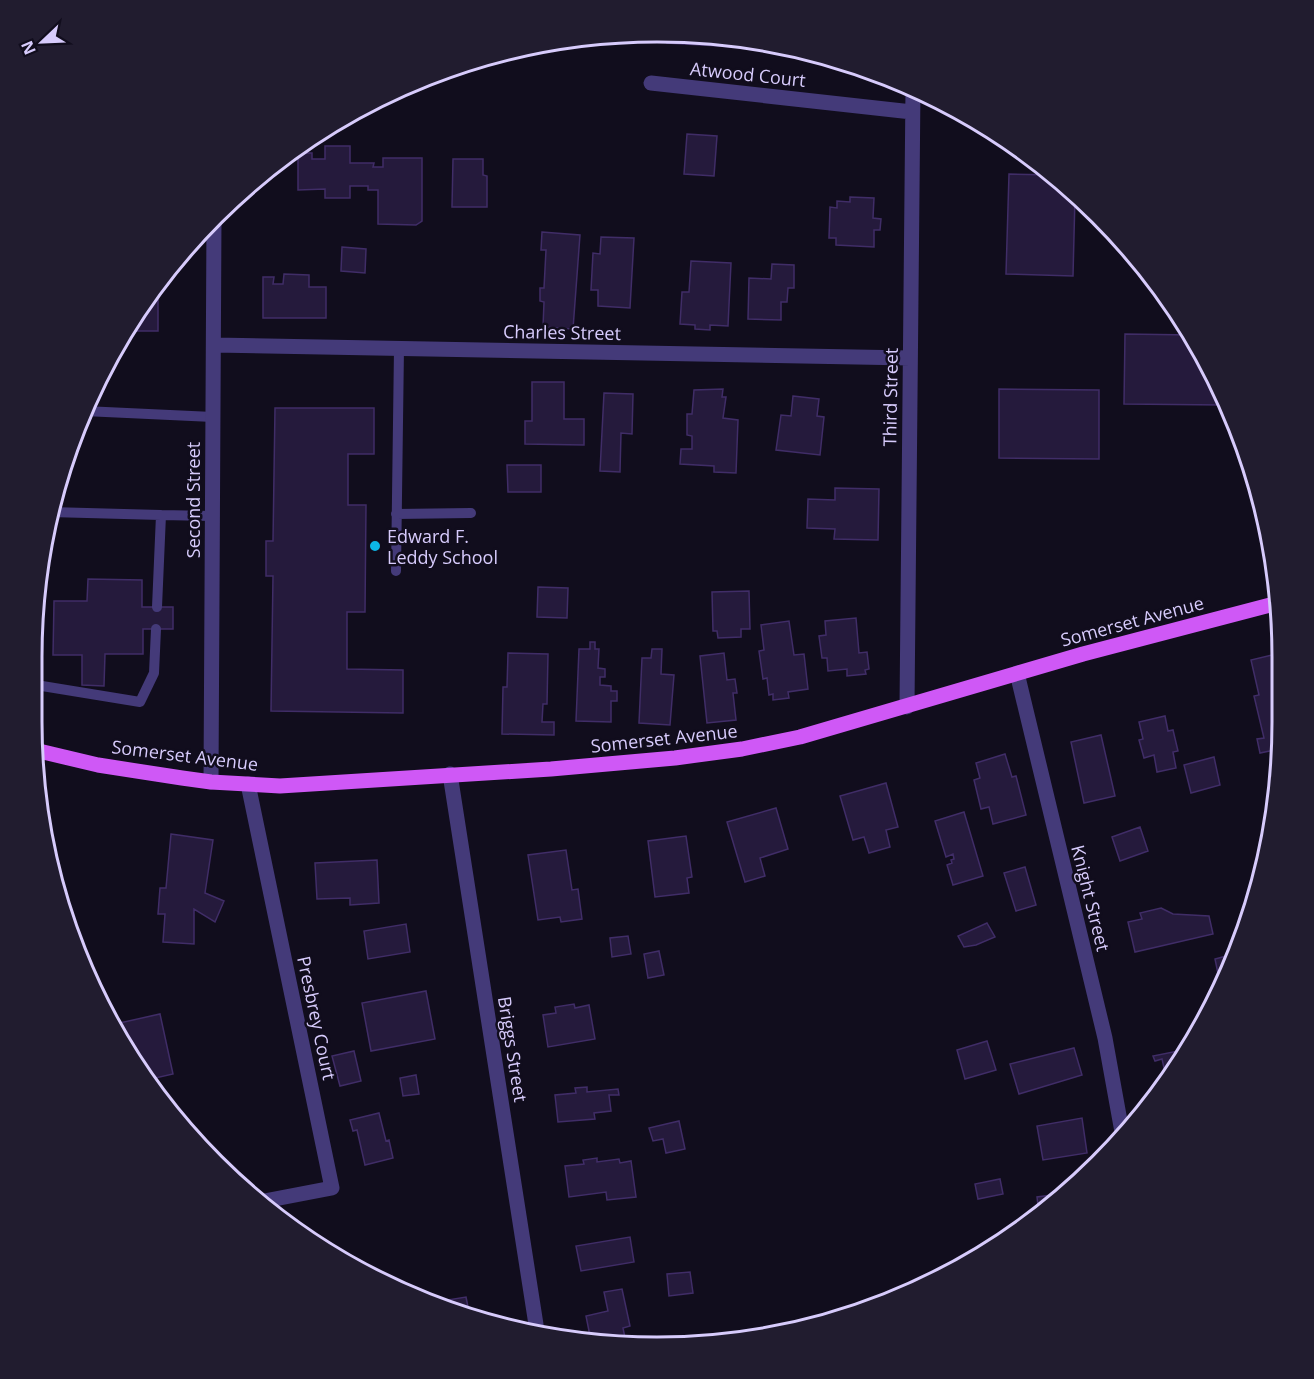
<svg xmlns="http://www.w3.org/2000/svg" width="1314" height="1379" viewBox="0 0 1314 1379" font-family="'Open Sans',sans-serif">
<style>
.building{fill:#251a3c;stroke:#402d67;stroke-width:1.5}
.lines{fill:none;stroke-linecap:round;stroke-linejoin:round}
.service{stroke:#443a79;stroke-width:10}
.minor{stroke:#443a79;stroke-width:15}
.primary{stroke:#cf58f6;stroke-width:15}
.poi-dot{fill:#0cb6e7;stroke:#110d1d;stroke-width:2}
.labels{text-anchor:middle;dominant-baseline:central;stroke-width:5;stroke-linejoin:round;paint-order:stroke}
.street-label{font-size:18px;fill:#d7cbfc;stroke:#110d1d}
.poi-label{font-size:18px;fill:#d7cbfc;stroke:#110d1d;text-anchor:start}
.rim{fill:none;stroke:#d7cbfc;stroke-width:3}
</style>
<rect width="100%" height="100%" fill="#110d1d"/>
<!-- building -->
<path class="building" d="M 698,33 L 808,51 L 667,43 L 668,34 Z
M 687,134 L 717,136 L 714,176 L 684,174 Z
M 325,146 L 350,146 L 350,163 L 374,163 L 373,167 L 383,167 L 383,158 L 422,158 L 422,221 L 416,225 L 378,224 L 378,190 L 368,190 L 368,186 L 350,186 L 350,198 L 325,198 L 325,189 L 298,190 L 298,153 L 312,153 L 312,159 L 325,159 Z
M 453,159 L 483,159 L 483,175 L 487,176 L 487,207 L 452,207 Z
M 1009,174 L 1053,175 L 1075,196 L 1073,276 L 1006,274 Z
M 850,197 L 874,198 L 873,218 L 881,219 L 880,230 L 874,230 L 874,247 L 836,245 L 836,238 L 829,238 L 830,207 L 837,208 L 837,201 L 850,202 Z
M 542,232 L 580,235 L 573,329 L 543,327 L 544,302 L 540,301 L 540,288 L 544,288 L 546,250 L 541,250 Z
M 601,237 L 634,238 L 630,308 L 598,306 L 598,290 L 591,290 L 593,253 L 600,254 Z
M 342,247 L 366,249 L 365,273 L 341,271 Z
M 691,261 L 731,263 L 728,326 L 710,325 L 710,330 L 695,329 L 695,325 L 680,324 L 682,292 L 689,292 Z
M 772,264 L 794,265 L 794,288 L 788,288 L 787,302 L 781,302 L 781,320 L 748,319 L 749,278 L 771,279 Z
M 284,274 L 309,275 L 309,287 L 326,287 L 326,318 L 263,318 L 263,277 L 274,277 L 273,284 L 283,284 Z
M 147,299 L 158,299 L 158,331 L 129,331 L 129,336 L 124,336 Z
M 1125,334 L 1192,335 L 1199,345 L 1223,397 L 1223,405 L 1124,404 Z
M 532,382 L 564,382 L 564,419 L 584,419 L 584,445 L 525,444 L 525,421 L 532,421 Z
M 723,389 L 722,397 L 726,397 L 723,418 L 738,420 L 736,473 L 714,472 L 714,466 L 680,464 L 681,449 L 692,449 L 692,436 L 687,435 L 687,414 L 692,414 L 694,390 Z
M 999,389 L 1099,390 L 1099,459 L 999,458 Z
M 604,393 L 633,394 L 632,434 L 621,433 L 620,472 L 600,471 Z
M 793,396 L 819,399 L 817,416 L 824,417 L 820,455 L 776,450 L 781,415 L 791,416 Z
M 275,408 L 374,408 L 374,454 L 348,454 L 348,505 L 366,505 L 365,612 L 347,612 L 347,669 L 403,670 L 403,713 L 271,711 L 273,576 L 266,576 L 266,541 L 273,541 Z
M 507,465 L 541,465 L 541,492 L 508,492 Z
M 835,488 L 879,489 L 878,540 L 834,539 L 835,529 L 807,528 L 808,499 L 835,500 Z
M 88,579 L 142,580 L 142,607 L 173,607 L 173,629 L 143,629 L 143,654 L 105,654 L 104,686 L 82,685 L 82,655 L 53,655 L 54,601 L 87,601 Z
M 538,587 L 568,588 L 567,618 L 537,617 Z
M 749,591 L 750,629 L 741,629 L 741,637 L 718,638 L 717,631 L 713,631 L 712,592 Z
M 856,618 L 859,653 L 867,652 L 869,669 L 865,670 L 866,674 L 847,676 L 847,669 L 828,671 L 827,658 L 822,658 L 819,636 L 826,635 L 825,621 Z
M 789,621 L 794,655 L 804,654 L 808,689 L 788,692 L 789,698 L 773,700 L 773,694 L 769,695 L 767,678 L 763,679 L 759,651 L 764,650 L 761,625 Z
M 590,642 L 595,642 L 595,649 L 599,649 L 598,668 L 605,669 L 605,677 L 600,677 L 600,685 L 611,686 L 611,691 L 617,691 L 617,701 L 611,701 L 611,722 L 576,721 L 579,649 L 590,649 Z
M 652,649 L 662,649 L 661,674 L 674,675 L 670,725 L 639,723 L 642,658 L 651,658 Z
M 508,653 L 548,654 L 547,704 L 543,704 L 542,722 L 554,722 L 554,735 L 502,734 L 503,687 L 507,687 Z
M 724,653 L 727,680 L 735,679 L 737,693 L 733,693 L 736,720 L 707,723 L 700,656 Z
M 1280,653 L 1281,680 L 1276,681 L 1282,707 L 1280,749 L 1260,753 L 1257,739 L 1264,738 L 1254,696 L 1259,695 L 1251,660 Z
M 1165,716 L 1168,731 L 1173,730 L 1178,751 L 1173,752 L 1176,768 L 1157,772 L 1154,755 L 1144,758 L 1139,740 L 1143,739 L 1139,722 Z
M 1101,735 L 1115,796 L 1084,803 L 1071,742 Z
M 1005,754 L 1012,777 L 1016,776 L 1026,815 L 993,824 L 989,807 L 981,809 L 974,780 L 980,778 L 976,763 Z
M 1214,757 L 1220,785 L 1191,793 L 1184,765 Z
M 886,783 L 898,827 L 886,830 L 890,847 L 869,853 L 864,837 L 853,840 L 840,796 Z
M 776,808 L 788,849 L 760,858 L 765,876 L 745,882 L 727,822 Z
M 964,812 L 983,876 L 953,885 L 947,865 L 952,863 L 951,860 L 954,859 L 953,854 L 946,857 L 935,821 Z
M 1140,827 L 1148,851 L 1120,861 L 1112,837 Z
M 171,834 L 213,840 L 205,893 L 224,901 L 215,922 L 194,909 L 194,944 L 163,942 L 165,914 L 158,914 L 160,888 L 166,888 Z
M 686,836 L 692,877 L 687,878 L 689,893 L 655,897 L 648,841 Z
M 566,850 L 572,890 L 578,889 L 582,919 L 561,922 L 560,917 L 538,920 L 528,855 Z
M 377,860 L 379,903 L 350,905 L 350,898 L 317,899 L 315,863 Z
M 1025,867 L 1036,905 L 1016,911 L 1004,873 Z
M 1161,908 L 1173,914 L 1209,916 L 1213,934 L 1135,952 L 1128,922 L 1142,919 L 1140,913 Z
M 987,923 L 995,937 L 976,945 L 964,947 L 958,936 Z
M 406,924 L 410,952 L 368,959 L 364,931 Z
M 628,936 L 631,954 L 612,957 L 610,938 Z
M 659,951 L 664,975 L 648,978 L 644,954 Z
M 1230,955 L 1233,966 L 1221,988 L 1215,959 Z
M 426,991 L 435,1039 L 371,1051 L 362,1003 Z
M 574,1004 L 575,1008 L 589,1005 L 595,1039 L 548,1047 L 543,1015 L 556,1013 L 555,1007 Z
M 160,1014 L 173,1074 L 147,1080 L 115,1024 Z
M 987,1041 L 996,1070 L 965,1079 L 957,1050 Z
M 1074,1048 L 1082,1075 L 1019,1094 L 1010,1064 Z
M 1188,1049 L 1177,1070 L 1167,1081 L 1162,1059 L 1155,1061 L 1153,1056 Z
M 354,1051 L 361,1081 L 340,1086 L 332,1056 Z
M 416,1075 L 419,1094 L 403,1096 L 400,1078 Z
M 587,1087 L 587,1092 L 618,1089 L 619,1095 L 609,1095 L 611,1111 L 594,1113 L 595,1119 L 558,1122 L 555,1095 L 576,1093 L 575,1088 Z
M 379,1113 L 386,1141 L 389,1140 L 393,1158 L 365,1165 L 357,1130 L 353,1131 L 350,1120 Z
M 1082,1118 L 1087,1153 L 1043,1160 L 1037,1126 Z
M 679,1121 L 685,1149 L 666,1153 L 663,1139 L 653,1141 L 649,1128 Z
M 597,1158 L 597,1162 L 619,1159 L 620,1163 L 631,1161 L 636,1197 L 607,1200 L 606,1192 L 569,1197 L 565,1166 L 584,1164 L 583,1160 Z
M 1000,1179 L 1003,1194 L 978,1199 L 975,1184 Z
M 1068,1193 L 1039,1214 L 1037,1197 Z
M 630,1237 L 634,1262 L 581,1271 L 576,1246 Z
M 690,1272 L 693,1293 L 669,1296 L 667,1274 Z
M 622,1289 L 630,1326 L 623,1328 L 626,1343 L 614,1346 L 610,1345 L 609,1341 L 601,1343 L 591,1341 L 586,1316 L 608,1311 L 604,1292 Z
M 466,1297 L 470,1317 L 479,1315 L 480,1319 L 456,1314 L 436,1305 L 435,1302 Z"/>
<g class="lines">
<!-- service -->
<path class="service" d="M 84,411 L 213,417
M 50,512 L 161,515
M 396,514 L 471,513
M 396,571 L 399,348
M 157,607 L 161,515 L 212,516
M 36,685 L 140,702 L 154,673 L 156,629"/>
<!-- minor -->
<path class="minor" d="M 651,83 L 912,112
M 214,345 L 910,358
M 1017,673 L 1105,1038 L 1122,1132
M 907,707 L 913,88
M 450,774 L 537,1331
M 211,782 L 214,219
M 248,784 L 332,1188 L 259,1202"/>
<!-- primary -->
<path class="primary" d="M 39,751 L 98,765 L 182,778 L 211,782 L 280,786 L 551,769 L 675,758 L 742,749 L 800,737 L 1083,654 L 1278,603"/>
</g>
<!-- markers -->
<circle class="poi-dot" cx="375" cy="546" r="6"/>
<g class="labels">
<!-- street labels -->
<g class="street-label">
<text transform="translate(748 74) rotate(6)">Atwood Court</text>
<text transform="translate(562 332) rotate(1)">Charles Street</text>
<text transform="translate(890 397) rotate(-89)">Third Street</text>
<text transform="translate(193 500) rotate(-90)">Second Street</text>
<text transform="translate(1132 621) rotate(-15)">Somerset Avenue</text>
<text transform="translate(664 738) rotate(-6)">Somerset Avenue</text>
<text transform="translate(185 755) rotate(7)">Somerset Avenue</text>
<text transform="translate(1091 898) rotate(76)">Knight Street</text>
<text transform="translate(317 1018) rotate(78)">Presbrey Court</text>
<text transform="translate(513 1049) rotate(81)">Briggs Street</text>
</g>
<!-- poi labels -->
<g class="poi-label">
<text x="387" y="536">Edward F.<tspan x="387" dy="21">Leddy School</tspan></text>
</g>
</g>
<!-- crop -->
<path d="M0 0H1314V1379H0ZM657 42H657A615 615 0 0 1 1272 657V722A615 615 0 0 1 657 1337H657A615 615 0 0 1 42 722V657A615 615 0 0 1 657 42Z" fill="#211c2f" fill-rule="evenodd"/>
<path class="rim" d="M657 42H657A615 615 0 0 1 1272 657V722A615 615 0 0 1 657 1337H657A615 615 0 0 1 42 722V657A615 615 0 0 1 657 42Z"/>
<!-- north arrow -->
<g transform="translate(42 42) rotate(247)" stroke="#110d1d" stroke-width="4.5" paint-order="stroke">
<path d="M0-4.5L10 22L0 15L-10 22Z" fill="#d7cbfc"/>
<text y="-9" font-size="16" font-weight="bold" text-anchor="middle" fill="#d7cbfc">N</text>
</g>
</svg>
